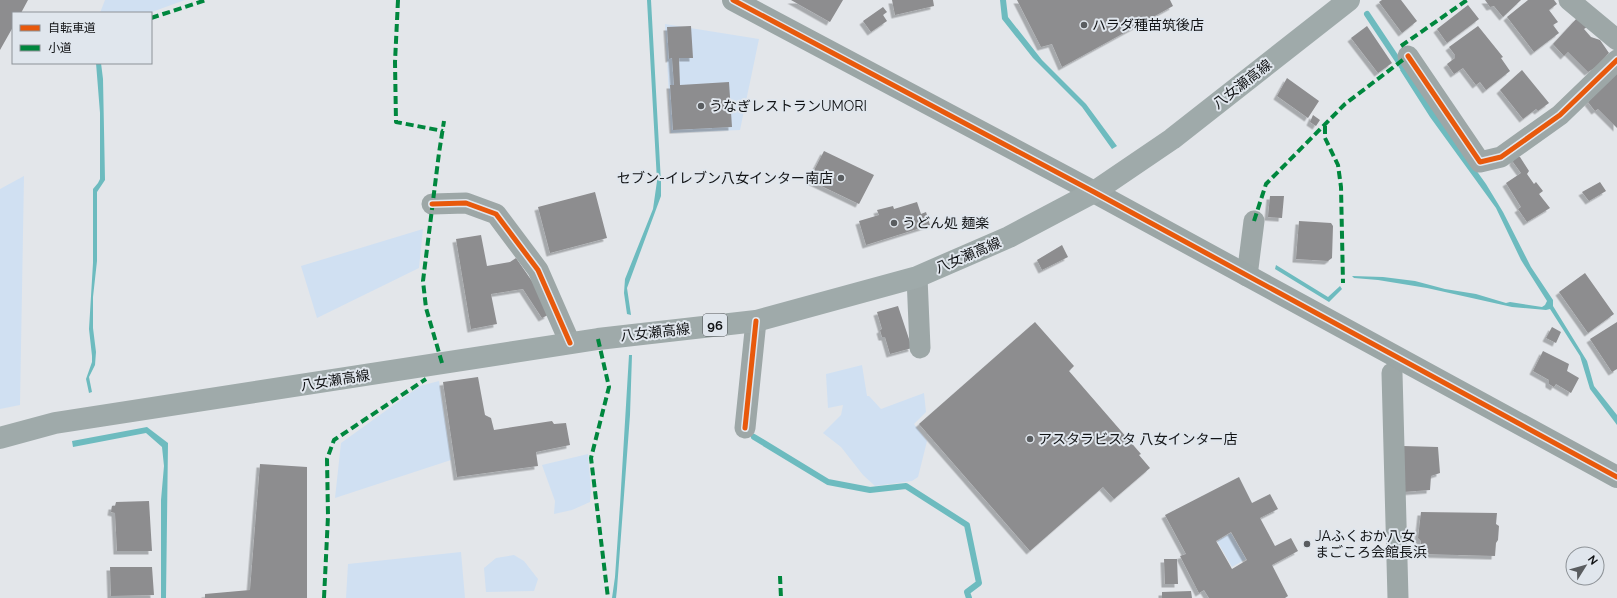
<svg xmlns="http://www.w3.org/2000/svg" width="1617" height="598" viewBox="0 0 1617 598" font-family="Raleway,'Noto Sans JP',sans-serif">
<style>
.green{fill:#d0e0f2}
.water{fill:#6dbbbf}
.lines{fill:none;stroke-linecap:round;stroke-linejoin:round}
.stream{stroke:#6dbbbf;stroke-width:6}
.building{fill:#8d8d8f;fill-rule:evenodd;filter:url(#shadow)}
.street{stroke:#9da7a7;stroke-width:21}
.secondary{stroke:#9ba6a6;stroke-width:22}
.primary{stroke:#9faaaa;stroke-width:22}
.quiet{stroke:#00873e;stroke-width:4;stroke-dasharray:8 4;stroke-linecap:butt}
.cycleway-casing{stroke:#e0e6ed;stroke-width:8}
.cycleway{stroke:#e8590c;stroke-width:5}
.poi-dot{fill:#5a5d60;stroke:#e0e6ed;stroke-width:1.5}
.labels{text-anchor:middle;dominant-baseline:central;stroke-width:4;stroke-linejoin:round;paint-order:stroke}
.shield{fill:#e0e6ed;stroke:#4f5256;stroke-width:1}
.shield-label{font-size:13px;font-weight:bold;fill:#111315}
.poi-label{font-size:14px;fill:#111315;stroke:#e0e6ed;text-anchor:start}
.street-label{font-size:14px;fill:#111315;stroke:#e0e6ed}
</style>
<defs>
<filter id="shadow"><feDropShadow dx="-3.5" dy="3.5" stdDeviation="0" flood-color="#0004"/></filter>
</defs>
<rect width="100%" height="100%" fill="#e3e6ea"/>
<!-- green -->
<path class="green" d="M 105,0 L 185,0 L 149,13 L 100,13 Z
M 665,24 L 759,39 L 740,130 L 671,133 Z
M 24,176 L 20,405 L 0,409 L 0,189 Z
M 423,229 L 419,268 L 317,318 L 301,266 Z
M 862,365 L 867,396 L 869,396 L 881,409 L 924,393 L 926,412 L 914,424 L 927,441 L 918,477 L 912,481 L 875,486 L 863,475 L 841,447 L 823,433 L 841,415 L 843,405 L 828,408 L 826,374 Z
M 439,381 L 451,460 L 335,498 L 341,443 L 420,386 Z
M 588,454 L 591,490 L 590,502 L 572,510 L 554,514 L 555,501 L 542,465 Z
M 1231,533 L 1246,559 L 1232,567 L 1217,541 Z
M 461,552 L 465,598 L 346,598 L 348,564 Z
M 514,555 L 524,561 L 538,579 L 534,591 L 486,592 L 484,568 L 496,558 Z"/>
<!-- water -->
<path class="water" d="M 647,0 L 651,0 L 661,183 L 661,196 L 627,288 L 631,315 L 627,314 L 624,293 L 625,279 L 653,209 L 657,181 Z
M 1000,0 L 1006,0 L 1008,17 L 1042,60 L 1086,104 L 1117,146 L 1112,149 L 1082,107 L 1033,58 L 1002,19 Z
M 96,63 L 101,63 L 103,79 L 105,180 L 97,192 L 97,261 L 93,297 L 93,328 L 96,352 L 95,365 L 89,377 L 92,392 L 89,393 L 86,379 L 92,362 L 92,356 L 89,329 L 93,263 L 93,189 L 98,183 L 100,179 L 100,113 Z
M 1405,66 L 1438,117 L 1486,184 L 1503,212 L 1531,267 L 1553,300 L 1553,306 L 1587,361 L 1594,386 L 1617,415 L 1617,425 L 1590,389 L 1580,356 L 1550,309 L 1546,310 L 1512,307 L 1427,288 L 1378,280 L 1354,278 L 1352,276 L 1383,277 L 1415,281 L 1445,289 L 1476,294 L 1506,303 L 1510,302 L 1542,307 L 1545,305 L 1547,301 L 1521,260 L 1496,208 L 1430,117 L 1400,70 Z
M 1276,265 L 1328,297 L 1340,286 L 1342,289 L 1329,302 L 1275,269 Z
M 629,355 L 632,355 L 630,415 L 617,589 L 616,598 L 612,598 L 615,577 L 620,505 Z
M 147,427 L 168,443 L 166,598 L 161,598 L 161,500 L 164,466 L 162,447 L 146,433 L 73,447 L 72,441 Z"/>
<g class="lines">
<!-- stream -->
<path class="stream" d="M 1367,14 L 1407,74
M 754,437 L 828,482 L 870,490 L 906,486 L 967,525 L 979,583 L 967,592 L 969,598"/>
</g>
<!-- building -->
<path class="building" d="M 0,0 L 28,0 L 21,13 L 13,13 L 13,27 L 0,50 Z
M 791,0 L 843,0 L 830,22 Z
M 892,0 L 933,0 L 934,6 L 895,15 Z
M 1017,0 L 1170,0 L 1173,6 L 1062,67 L 1052,44 L 1041,47 Z
M 1382,0 L 1401,0 L 1417,21 L 1402,33 L 1379,2 Z
M 1485,0 L 1521,0 L 1503,17 L 1494,6 L 1490,7 Z
M 1528,0 L 1554,0 L 1557,4 L 1549,10 L 1558,22 L 1553,25 L 1559,33 L 1534,52 L 1507,17 Z
M 1468,5 L 1479,19 L 1447,43 L 1437,29 Z
M 883,7 L 887,12 L 883,15 L 887,21 L 871,32 L 863,21 Z
M 1577,18 L 1587,27 L 1584,29 L 1591,37 L 1600,40 L 1609,53 L 1596,67 L 1588,72 L 1568,52 L 1564,56 L 1553,44 Z
M 691,26 L 693,58 L 679,58 L 680,85 L 729,82 L 732,127 L 673,130 L 670,85 L 674,85 L 672,58 L 669,59 L 667,27 Z
M 1367,26 L 1392,63 L 1378,73 L 1351,38 Z
M 1478,26 L 1503,57 L 1501,58 L 1510,71 L 1486,90 L 1480,82 L 1476,85 L 1463,68 L 1454,74 L 1447,64 L 1455,58 L 1455,55 L 1449,47 Z
M 1522,70 L 1549,103 L 1538,111 L 1536,109 L 1523,119 L 1500,90 Z
M 1617,72 L 1617,128 L 1598,109 L 1595,111 L 1588,102 Z
M 1287,78 L 1319,101 L 1308,118 L 1277,96 Z
M 1313,115 L 1320,120 L 1316,126 L 1310,122 Z
M 824,151 L 874,175 L 859,204 L 809,180 Z
M 1514,157 L 1520,157 L 1529,171 L 1527,174 L 1534,184 L 1536,182 L 1543,191 L 1539,194 L 1550,208 L 1527,222 L 1518,209 L 1521,207 L 1506,183 L 1521,173 L 1513,162 Z
M 1600,182 L 1606,191 L 1589,201 L 1582,192 Z
M 595,192 L 607,238 L 550,253 L 538,207 Z
M 1270,196 L 1284,196 L 1282,218 L 1268,217 Z
M 917,202 L 921,214 L 926,212 L 930,225 L 866,245 L 859,221 L 879,215 L 877,210 L 893,206 L 894,209 Z
M 1299,221 L 1331,223 L 1333,226 L 1332,258 L 1328,261 L 1296,259 Z
M 481,235 L 487,266 L 510,262 L 516,258 L 534,284 L 548,315 L 542,318 L 523,289 L 491,294 L 497,324 L 471,329 L 456,239 Z
M 1062,245 L 1068,257 L 1042,270 L 1037,260 Z
M 1585,273 L 1614,314 L 1588,333 L 1559,292 Z
M 898,306 L 912,348 L 890,354 L 885,337 L 882,337 L 880,330 L 882,329 L 877,312 Z
M 1035,322 L 1074,366 L 1069,371 L 1141,454 L 1139,455 L 1150,468 L 1114,499 L 1103,487 L 1030,551 L 919,424 Z
M 1617,322 L 1617,369 L 1612,372 L 1590,339 Z
M 1552,327 L 1561,332 L 1556,343 L 1546,338 Z
M 1543,351 L 1569,364 L 1567,371 L 1579,378 L 1571,393 L 1556,384 L 1554,387 L 1549,384 L 1549,380 L 1533,371 Z
M 478,377 L 485,415 L 491,418 L 494,430 L 552,421 L 554,424 L 566,423 L 570,445 L 536,452 L 538,466 L 457,477 L 443,382 Z
M 1403,446 L 1438,447 L 1440,473 L 1431,476 L 1430,490 L 1403,492 Z
M 260,464 L 307,467 L 307,598 L 205,598 L 205,594 L 250,590 Z
M 1239,477 L 1252,503 L 1270,494 L 1278,509 L 1260,518 L 1275,546 L 1291,538 L 1298,551 L 1272,565 L 1288,596 L 1285,598 L 1209,598 L 1204,590 L 1199,593 L 1180,556 L 1186,554 L 1165,515 ZM 1231,532 L 1247,560 L 1232,569 L 1216,541 Z
M 149,501 L 152,551 L 117,551 L 115,513 L 111,512 L 112,506 L 115,506 L 116,502 Z
M 1421,512 L 1497,513 L 1496,524 L 1499,526 L 1498,540 L 1496,543 L 1495,556 L 1420,554 L 1421,541 L 1418,538 Z
M 1164,559 L 1177,559 L 1178,584 L 1165,584 Z
M 110,567 L 152,567 L 154,595 L 111,596 Z
M 1191,591 L 1192,598 L 1162,598 L 1162,592 Z"/>
<g class="lines">
<!-- street -->
<path class="street" d="M 1569,0 L 1617,40
M 1408,56 L 1480,162 L 1501,157 L 1560,115 L 1617,60
M 432,204 L 466,203 L 496,214 L 538,270 L 570,343
M 1247,276 L 1254,221
M 917,277 L 920,348
M 1392,373 L 1398,598
M 745,428 L 756,321"/>
<!-- secondary -->
<path class="secondary" d="M 733,0 L 1094,192 L 1617,477"/>
<!-- primary -->
<path class="primary" d="M 0,438 L 55,423 L 598,339 L 756,321 L 917,277 L 1009,237 L 1094,192 L 1172,139 L 1349,0"/>
<!-- quiet -->
<path class="quiet" d="M 398,0 L 395,62 L 396,122 L 443,131
M 151,18 L 206,0
M 1401,46 L 1467,0
M 1325,126 L 1325,138 L 1338,165 L 1341,187 L 1343,283
M 1254,221 L 1266,184 L 1345,104 L 1408,56
M 598,339 L 609,387 L 591,458 L 608,598
M 442,363 L 426,308 L 423,281 L 439,153 L 444,121
M 780,576 L 781,598
M 324,598 L 328,516 L 327,459 L 334,440 L 426,379"/>
<defs>
<path id="cycleway" d="M 733,0 L 1094,192 L 1617,477
M 1408,56 L 1480,162 L 1501,157 L 1560,115 L 1617,60
M 432,204 L 466,203 L 496,214 L 538,270 L 570,343
M 745,428 L 756,321"/>
</defs>
<!-- cycleway casing -->
<use href="#cycleway" class="cycleway-casing"/>
<!-- cycleway -->
<use href="#cycleway" class="cycleway"/>
</g>
<!-- markers -->
<g class="poi-dot">
<circle cx="1084" cy="25" r="4"/>
<circle cx="701" cy="106" r="4"/>
<circle cx="841" cy="178" r="4"/>
<circle cx="894" cy="223" r="4"/>
<circle cx="1030" cy="439" r="4"/>
<circle cx="1307" cy="544" r="4"/>
</g>
<g class="labels">
<!-- shield labels -->
<rect class="shield" x="703" y="314" width="24" height="22" rx="3"/>
<g class="shield-label">
<text x="715" y="325">96</text>
</g>
<!-- poi labels -->
<g class="poi-label">
<text x="1092" y="25">ハラダ種苗筑後店</text>
<text x="709" y="106">うなぎレストランUMORI</text>
<text x="833" y="178" text-anchor="end">セブン-イレブン八女インター南店</text>
<text x="902" y="223">うどん処 麺楽</text>
<text x="1038" y="439">アスタラビスタ 八女インター店</text>
<text x="1315" y="536">JAふくおか八女<tspan x="1315" dy="16">まごころ会館長浜</tspan></text>
</g>
<!-- street labels -->
<g class="street-label">
<text transform="translate(1242 84) rotate(-38)">八女瀬高線</text>
<text transform="translate(968 255) rotate(-23)">八女瀬高線</text>
<text transform="translate(655 332) rotate(-6)">八女瀬高線</text>
<text transform="translate(335 380) rotate(-9)">八女瀬高線</text>
</g>
</g>
<!-- legend -->
<rect x="12" y="12" width="140" height="52" fill="#e0e6ed" stroke="#8d9297"/>
<rect x="20" y="25" width="20" height="6" fill="#e8590c" stroke="#8d9297"/>
<text x="48" y="32" font-size="12" fill="#111315">自転車道</text>
<rect x="20" y="45" width="20" height="6" fill="#00873e" stroke="#8d9297"/>
<text x="48" y="52" font-size="12" fill="#111315">小道</text>
<!-- north arrow -->
<g transform="translate(1585 566) rotate(53)"><circle r="19" fill="#e0e6ed" stroke="#8d9297"/>
<path d="M0-3L7 15L0 10L-7 15Z" fill="#5a5d60"/>
<text y="-6" font-size="11" font-weight="bold" text-anchor="middle" fill="#111315">N</text>
</g>
</svg>
